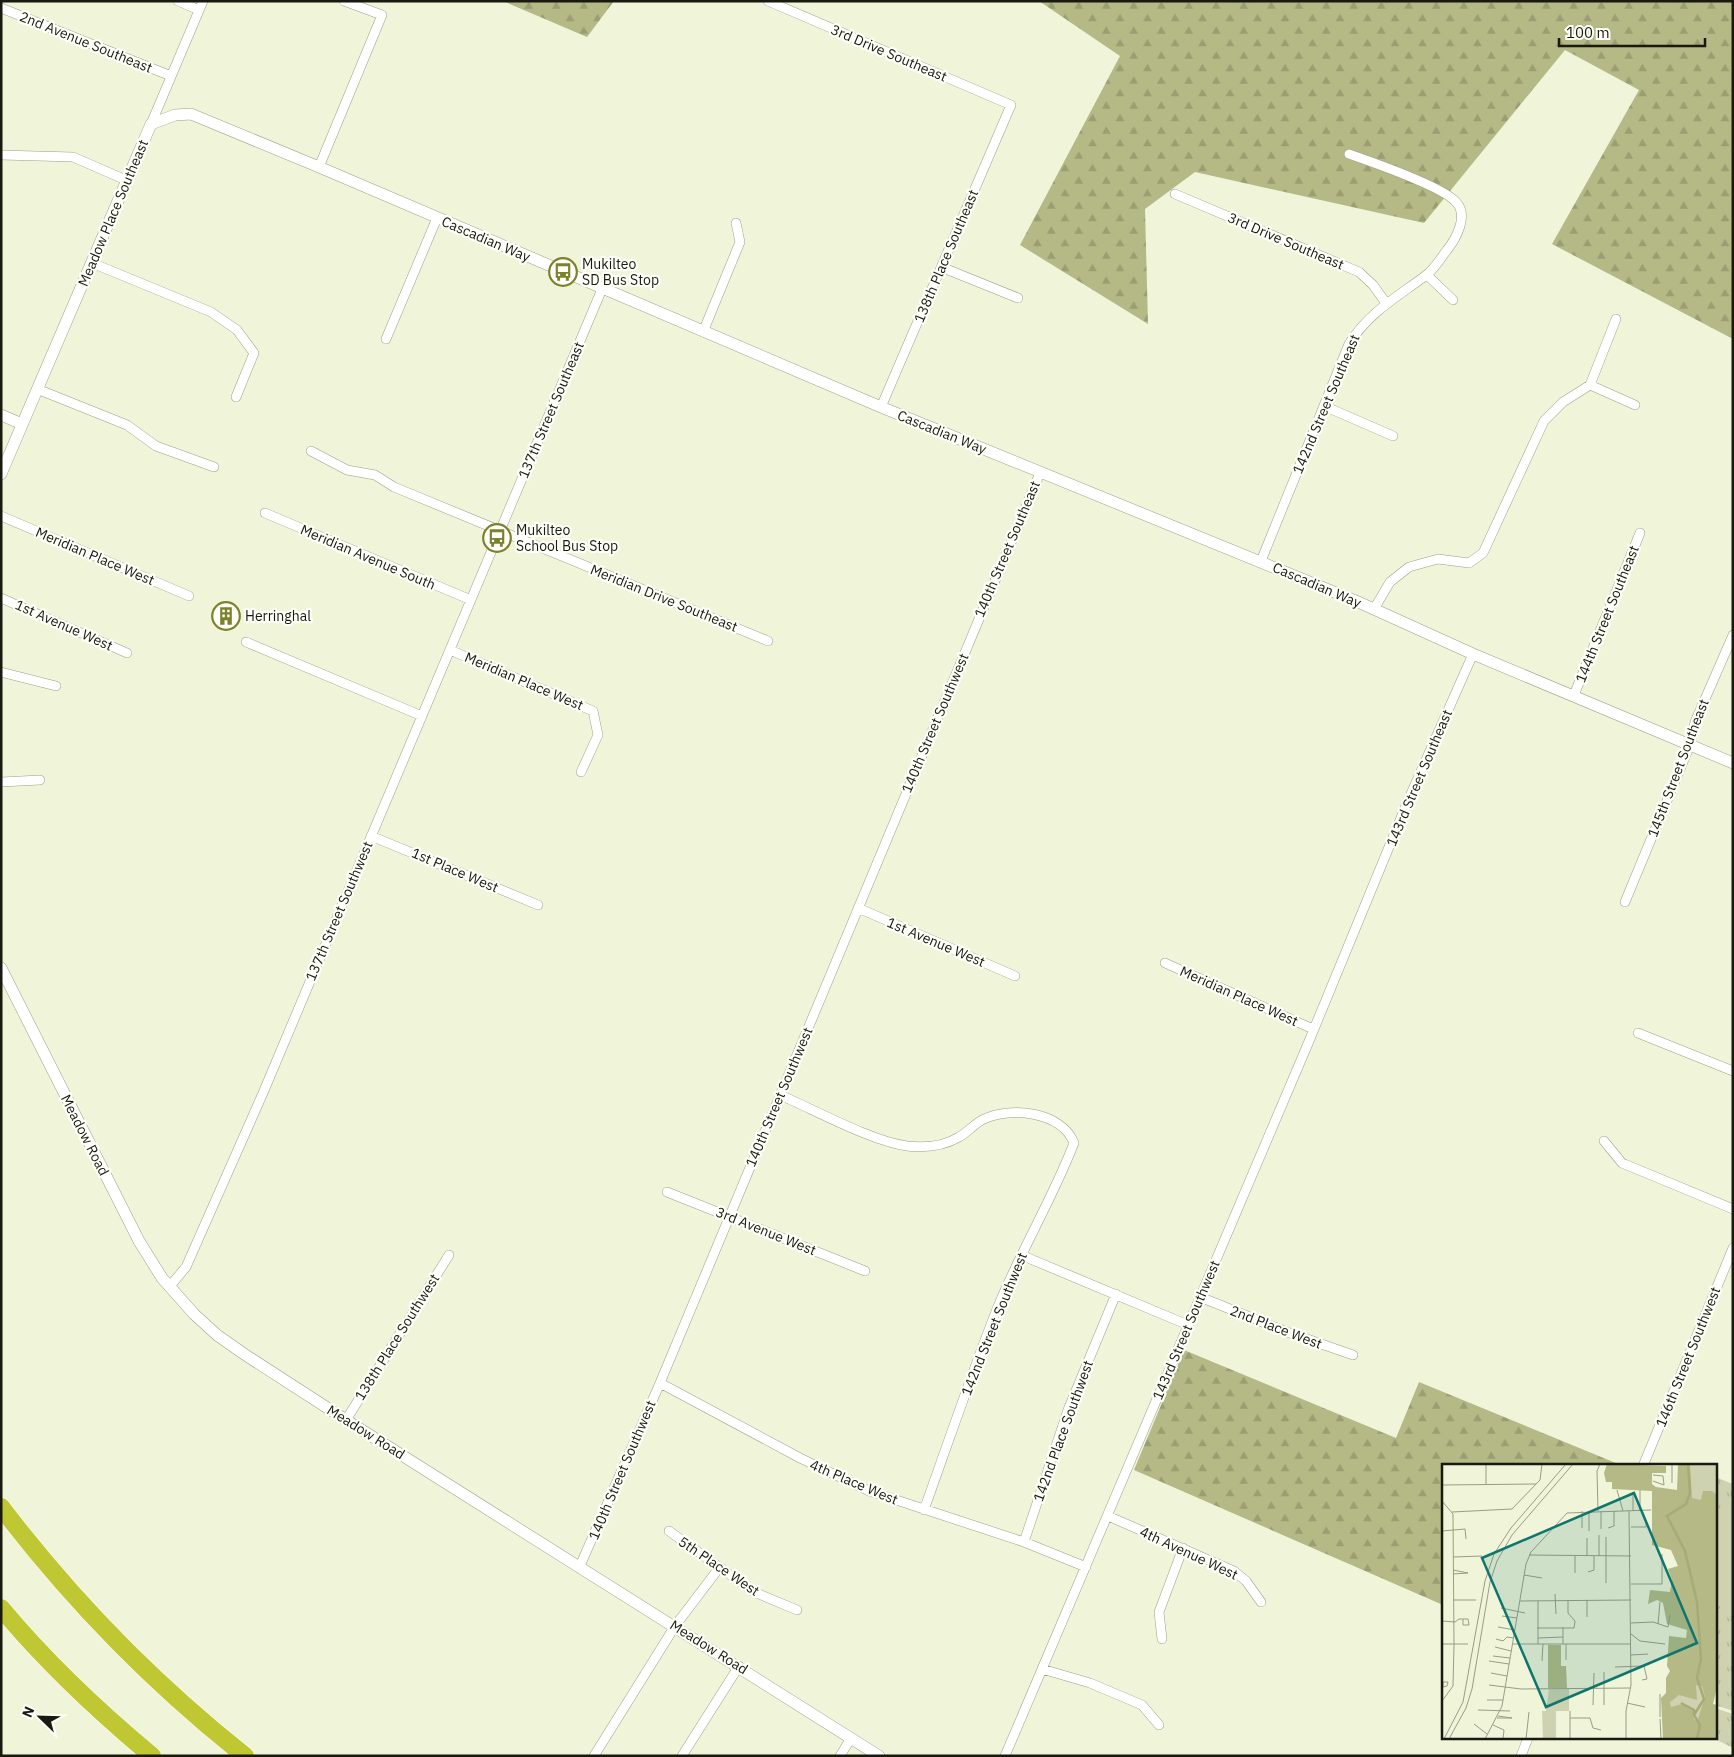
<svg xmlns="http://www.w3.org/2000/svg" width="1734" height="1757" viewBox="0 0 1734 1757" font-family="'IBM Plex Sans',sans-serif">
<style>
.grass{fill:url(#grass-tufts)}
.forest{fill:url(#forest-firs)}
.pitch{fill:#ced2b0}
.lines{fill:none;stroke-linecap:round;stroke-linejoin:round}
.minor-casing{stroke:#9da087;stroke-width:10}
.tertiary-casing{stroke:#9da087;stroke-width:12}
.motorway-casing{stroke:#fff;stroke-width:19}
.minor{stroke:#fff;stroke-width:9}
.tertiary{stroke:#fff;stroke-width:11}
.motorway{stroke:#bfc832;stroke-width:18}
.labels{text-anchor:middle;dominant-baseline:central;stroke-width:4.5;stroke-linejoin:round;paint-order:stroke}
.street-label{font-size:14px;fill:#18190f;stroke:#fefff9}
.poi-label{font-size:14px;fill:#18190f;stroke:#fefff9;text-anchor:start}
.inset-river{fill:none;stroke:#a6ab77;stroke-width:2.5}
.inset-road{fill:none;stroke:#9a9c88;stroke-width:1}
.view{fill:#0f766e;fill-opacity:0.15;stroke:#0f766e;stroke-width:2.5}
.inset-edge{fill:none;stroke:#18190f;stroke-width:2.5}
</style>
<defs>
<pattern id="grass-tufts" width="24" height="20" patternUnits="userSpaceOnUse" patternTransform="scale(1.25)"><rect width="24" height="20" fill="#ced2b0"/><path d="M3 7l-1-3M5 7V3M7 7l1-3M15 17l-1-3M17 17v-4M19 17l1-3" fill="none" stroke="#b0b496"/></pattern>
<pattern id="forest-firs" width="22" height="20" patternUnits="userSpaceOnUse" patternTransform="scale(1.25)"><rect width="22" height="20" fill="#b4b985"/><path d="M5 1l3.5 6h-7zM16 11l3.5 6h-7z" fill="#9a9e72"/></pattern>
</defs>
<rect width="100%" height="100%" fill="#f0f4d9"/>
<!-- grass -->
<path class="grass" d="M 1715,1477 L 1733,1484 L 1733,1711 L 1715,1705 Z
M 1715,1708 L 1733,1714 L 1733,1748 L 1713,1738 L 1715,1738 Z"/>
<!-- forest -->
<path class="forest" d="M 503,1 L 614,1 L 587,37 Z
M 1039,1 L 1733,1 L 1733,339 L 1552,244 L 1639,90 L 1565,50 L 1424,223 L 1195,172 L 1145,209 L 1148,324 L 1020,245 L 1120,56 Z
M 1184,1350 L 1396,1438 L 1419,1382 L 1623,1466 L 1443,1466 L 1443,1605 L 1134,1470 Z"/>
<!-- pitch -->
<path class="pitch" d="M 1715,1507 L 1733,1514 L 1733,1612 L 1715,1604 Z"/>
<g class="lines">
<defs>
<path id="minor" d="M 178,1 L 199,10
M 768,1 L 1011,105 L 881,407
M 1,8 L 171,76
M 151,124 L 203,1
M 1,155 L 73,157 L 126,180
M 319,167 L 382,15 L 344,1
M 1175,194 L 1359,272 L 1373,285 L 1386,303
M 92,263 L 211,312 L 237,330 L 254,353 L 236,397
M 941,267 L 1018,298
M 1427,275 L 1453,300
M 703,332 L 740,242 L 736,223
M 386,339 L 437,218
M 1590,385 L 1635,405
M 37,389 L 127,425 L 156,446 L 214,467
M 1324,406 L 1393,436
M 311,451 L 347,470 L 375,475 L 394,487 L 768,641
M 265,513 L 471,600
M 1,516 L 189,596
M 1261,561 L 1349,344 C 1368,313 1397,297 1425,276 C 1434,270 1440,259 1447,250 C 1456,239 1469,215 1456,202 C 1442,186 1372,162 1349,154
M 1,598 L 127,653
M 1374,609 L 1390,582 L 1409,567 L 1438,559 L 1469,563 L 1483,553 L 1544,421 L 1563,402 L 1590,385 L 1616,319
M 246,642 L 422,716
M 450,650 L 593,711 L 598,735 L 581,772
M 1,672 L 56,686
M 1574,695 L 1640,533
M 1,782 L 40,780
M 371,836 L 538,905
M 1625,902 L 1690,745 L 1695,722 L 1733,635
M 858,908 L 1015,976
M 1165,963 L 1313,1029
M 1638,1033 L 1733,1071
M 780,1095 C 815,1110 871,1141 907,1146 C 924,1148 944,1146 959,1137 C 968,1132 975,1123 984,1119 C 1011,1106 1062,1112 1074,1143 C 1052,1200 1020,1252 997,1309 C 971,1375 948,1443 924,1510
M 1604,1141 L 1622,1163 L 1733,1209
M 667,1192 L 865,1271
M 1021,1255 L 1188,1325
M 170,1286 L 186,1267 L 263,1093 L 602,289
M 1200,1297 L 1287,1332 L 1353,1355
M 660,1383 L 800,1458 L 869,1491 L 1024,1542 L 1086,1567
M 346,1420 L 449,1255
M 1643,1466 L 1733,1248
M 1108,1516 L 1234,1571 L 1246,1581 L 1261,1602
M 669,1531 L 754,1592 L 797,1610
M 1024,1542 L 1068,1410 L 1116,1294
M 580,1566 L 660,1383 L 1040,473
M 1162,1639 L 1159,1612 L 1183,1548
M 1042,1669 L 1090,1683 L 1142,1705 L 1159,1725
M 594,1756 L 675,1626 L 719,1568
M 682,1756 L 739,1666
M 840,1756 L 851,1738
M 1005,1756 L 1307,1046 L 1410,796 L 1473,654
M 1521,1756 L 1528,1738"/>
<path id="tertiary" d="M 1,415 L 22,424
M 1,474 L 151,124 L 175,115 L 191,114 L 319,167 L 881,407 L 1356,601 L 1473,654 L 1733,763
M 1,968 L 139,1241 L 162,1278 L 194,1314 L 217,1335 L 244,1354 L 346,1420 L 879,1756"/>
<path id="motorway" d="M 1,1507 C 72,1600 154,1684 245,1756
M 1,1608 C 46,1662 98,1711 152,1756"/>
</defs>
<!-- minor casing -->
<use href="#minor" class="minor-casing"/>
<!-- tertiary casing -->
<use href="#tertiary" class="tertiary-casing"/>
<!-- motorway casing -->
<use href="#motorway" class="motorway-casing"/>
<!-- minor -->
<use href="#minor" class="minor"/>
<!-- tertiary -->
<use href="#tertiary" class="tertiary"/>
<!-- motorway -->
<use href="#motorway" class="motorway"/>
</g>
<!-- icons -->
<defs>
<symbol id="bus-ring" viewBox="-11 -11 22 22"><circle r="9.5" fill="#fefff9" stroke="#7c812c" stroke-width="1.5"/><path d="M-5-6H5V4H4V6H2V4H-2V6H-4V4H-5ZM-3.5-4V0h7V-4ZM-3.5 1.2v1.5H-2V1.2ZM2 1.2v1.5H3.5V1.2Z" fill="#7c812c"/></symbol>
<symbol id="building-ring" viewBox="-11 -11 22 22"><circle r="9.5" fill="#fefff9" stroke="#7c812c" stroke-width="1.5"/><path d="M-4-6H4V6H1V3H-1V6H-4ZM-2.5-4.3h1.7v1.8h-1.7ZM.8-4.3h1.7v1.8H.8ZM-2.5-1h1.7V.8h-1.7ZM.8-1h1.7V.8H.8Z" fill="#7c812c"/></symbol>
</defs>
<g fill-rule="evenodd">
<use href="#bus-ring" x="547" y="256" width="32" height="32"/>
<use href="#bus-ring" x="481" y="522" width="32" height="32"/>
<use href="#building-ring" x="210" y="600" width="32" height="32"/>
</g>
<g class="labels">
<!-- street labels -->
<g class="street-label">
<text transform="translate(86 42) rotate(22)">2nd Avenue Southeast</text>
<text transform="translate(889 53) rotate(23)">3rd Drive Southeast</text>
<text transform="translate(113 213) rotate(-67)">Meadow Place Southeast</text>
<text transform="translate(486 239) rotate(23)">Cascadian Way</text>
<text transform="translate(1286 241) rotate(23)">3rd Drive Southeast</text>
<text transform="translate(946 256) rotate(-67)">138th Place Southeast</text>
<text transform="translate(1326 404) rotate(-67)">142nd Street Southeast</text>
<text transform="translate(551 410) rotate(-67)">137th Street Southeast</text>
<text transform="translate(942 432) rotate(22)">Cascadian Way</text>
<text transform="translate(1007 549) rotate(-67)">140th Street Southeast</text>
<text transform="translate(95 556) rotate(23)">Meridian Place West</text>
<text transform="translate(368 557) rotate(23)">Meridian Avenue South</text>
<text transform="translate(1317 585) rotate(23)">Cascadian Way</text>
<text transform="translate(664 598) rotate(22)">Meridian Drive Southeast</text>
<text transform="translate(1607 614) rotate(-68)">144th Street Southeast</text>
<text transform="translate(64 625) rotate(24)">1st Avenue West</text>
<text transform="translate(524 681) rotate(23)">Meridian Place West</text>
<text transform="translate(935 723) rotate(-67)">140th Street Southwest</text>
<text transform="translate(1678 768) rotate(-69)">145th Street Southeast</text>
<text transform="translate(1419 778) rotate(-67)">143rd Street Southeast</text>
<text transform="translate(455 870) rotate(23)">1st Place West</text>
<text transform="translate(339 911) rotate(-67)">137th Street Southwest</text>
<text transform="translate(936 942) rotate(23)">1st Avenue West</text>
<text transform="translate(1239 996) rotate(24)">Meridian Place West</text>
<text transform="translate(779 1097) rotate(-67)">140th Street Southwest</text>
<text transform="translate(85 1135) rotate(63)">Meadow Road</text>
<text transform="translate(766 1231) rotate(22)">3rd Avenue West</text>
<text transform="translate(994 1324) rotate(-68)">142nd Street Southwest</text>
<text transform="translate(1276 1327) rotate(21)">2nd Place West</text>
<text transform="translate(1186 1330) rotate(-67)">143rd Street Southwest</text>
<text transform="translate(397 1337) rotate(-58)">138th Place Southwest</text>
<text transform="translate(1688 1357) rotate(-68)">146th Street Southwest</text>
<text transform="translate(1063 1431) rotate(-70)">142nd Place Southwest</text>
<text transform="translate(366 1432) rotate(32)">Meadow Road</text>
<text transform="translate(622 1470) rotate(-67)">140th Street Southwest</text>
<text transform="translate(854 1482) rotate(23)">4th Place West</text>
<text transform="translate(1189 1553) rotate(25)">4th Avenue West</text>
<text transform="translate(719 1566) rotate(34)">5th Place West</text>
<text transform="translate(709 1647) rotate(32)">Meadow Road</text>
</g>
<!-- poi labels -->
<g class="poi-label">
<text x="582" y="264">Mukilteo<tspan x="582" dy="16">SD Bus Stop</tspan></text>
<text x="516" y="530">Mukilteo<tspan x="516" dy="16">School Bus Stop</tspan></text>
<text x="245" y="616">Herringhal</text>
</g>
</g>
<!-- overview -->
<g transform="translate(1442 1464)">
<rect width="275" height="275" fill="#f0f4d9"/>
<path d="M 236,0 L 275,0 L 275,80 L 237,26 ZM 107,225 L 127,225 L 127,247 L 114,247 L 114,275 L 101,275 L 100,247 L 104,247 Z" fill="#ced2b0"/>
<path d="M 165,0 L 224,2 L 224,9 L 210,9 L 210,20 L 214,23 L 235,26 L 236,0 L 248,0 L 250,34 L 259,36 L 261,27 L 270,27 L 275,31 L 275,223 L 271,240 L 275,241 L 274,275 L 221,275 L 219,234 L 224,229 L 224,214 L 228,207 L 225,202 L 227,172 L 244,174 L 245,166 L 225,160 L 221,139 L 215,136 L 206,140 L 208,126 L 228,128 L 230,116 L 226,105 L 236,102 L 229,86 L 210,81 L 210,27 L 170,25 L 170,18 L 164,18 L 162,9 ZM 106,181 L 119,181 L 119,202 L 124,202 L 125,224 L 106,224 Z" fill="#b4b985"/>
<path d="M 254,221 L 260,222 L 263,233 L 256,255 L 252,256 L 251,247 L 240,240 L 229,243 L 228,238 L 237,231 L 255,236 Z" fill="#ced2b0"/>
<path class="inset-river" d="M 246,0 L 248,29 L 244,40 L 225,52 L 243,87 L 255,138 L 259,195 L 255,214 L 262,235 L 252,251 L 258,261 L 255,275M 239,239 L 252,246 L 252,251"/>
<path class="inset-road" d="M 211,17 L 222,21 L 221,12 L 211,11M 230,19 L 230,0M 44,20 L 44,0M 0,21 L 94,20M 175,26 L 181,47M 198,26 L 198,47M 191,28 L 191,47M 0,37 L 11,50 L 12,180 L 11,222 L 0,237M 156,47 L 155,7 L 158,0M 10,48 L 70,45 L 98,16 L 100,0M 189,63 L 204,63 L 204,58M 140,64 L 140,47M 166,64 L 172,62 L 172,47M 159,65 L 159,47M 0,67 L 23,65 L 24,75M 147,67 L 147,47M 157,71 L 157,92M 164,73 L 164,119M 145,74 L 145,92M 87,91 L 189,92M 133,92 L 133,109M 11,93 L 40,92M 11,106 L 26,109M 146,108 L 152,106 L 152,92M 11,110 L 26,109M 82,111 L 100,114M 189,120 L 220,120 L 220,90M 113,130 L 114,150M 11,136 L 34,136M 78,137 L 189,136M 59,144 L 83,149M 60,152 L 75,154M 145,153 L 145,136M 0,157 L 13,158 L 17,155 L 26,155 L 27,161 L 21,161 L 21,155M 189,159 L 211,158 L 226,163 L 228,151M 216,160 L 218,138M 56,163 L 73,166M 121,163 L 121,180M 95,164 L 132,164 L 133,157 L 126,149 L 126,137M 189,170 L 198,177 L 223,180M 96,174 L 121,173M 54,175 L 61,177 L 65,173 L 72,174M 0,180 L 26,180M 70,180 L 189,180M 96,180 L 96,137M 124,180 L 124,196M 53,183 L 69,187M 189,191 L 206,190M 51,192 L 68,194M 47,197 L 67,200M 100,197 L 101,180M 173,203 L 202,202 L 205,215 L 200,216M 49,209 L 65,212M 0,218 L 6,218 L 5,222 L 1,223 L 1,218M 47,221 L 79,225 L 189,224M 218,230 L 218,253M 45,236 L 61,236M 185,239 L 203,243M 151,241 L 152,209M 162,241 L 162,208M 36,246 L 68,247M 128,247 L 128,275M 55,254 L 70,254 L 56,252M 128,254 L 148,254 L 151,264 L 159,266M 218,255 L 219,275M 32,260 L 45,270M 51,261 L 62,266 L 61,275M 2,275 L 21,238 L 43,117 L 52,90 L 69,64 L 124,0M 7,275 L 24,244 L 30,225 L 48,118 L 55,97 L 70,71 L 131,0M 43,275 L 60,242 L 84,100 L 89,88 L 125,49 L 209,46M 84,275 L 87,248M 184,275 L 184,247 L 189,221 L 187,47"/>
<path class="view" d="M 192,29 L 255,179 L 104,243 L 40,94 Z"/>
<rect width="275" height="275" class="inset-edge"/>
</g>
<!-- border -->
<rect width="1734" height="1757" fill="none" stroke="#18190f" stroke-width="5"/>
<!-- north arrow -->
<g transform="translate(40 1717) rotate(293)" stroke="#fefff9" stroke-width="4" paint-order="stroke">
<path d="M0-4L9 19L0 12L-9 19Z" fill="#18190f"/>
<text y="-8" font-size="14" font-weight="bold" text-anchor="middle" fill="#18190f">N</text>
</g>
<!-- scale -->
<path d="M1559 38v8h146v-8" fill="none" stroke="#18190f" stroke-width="2.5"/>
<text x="1566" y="38" font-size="15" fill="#18190f" stroke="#fefff9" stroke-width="4" paint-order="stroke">100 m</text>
</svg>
